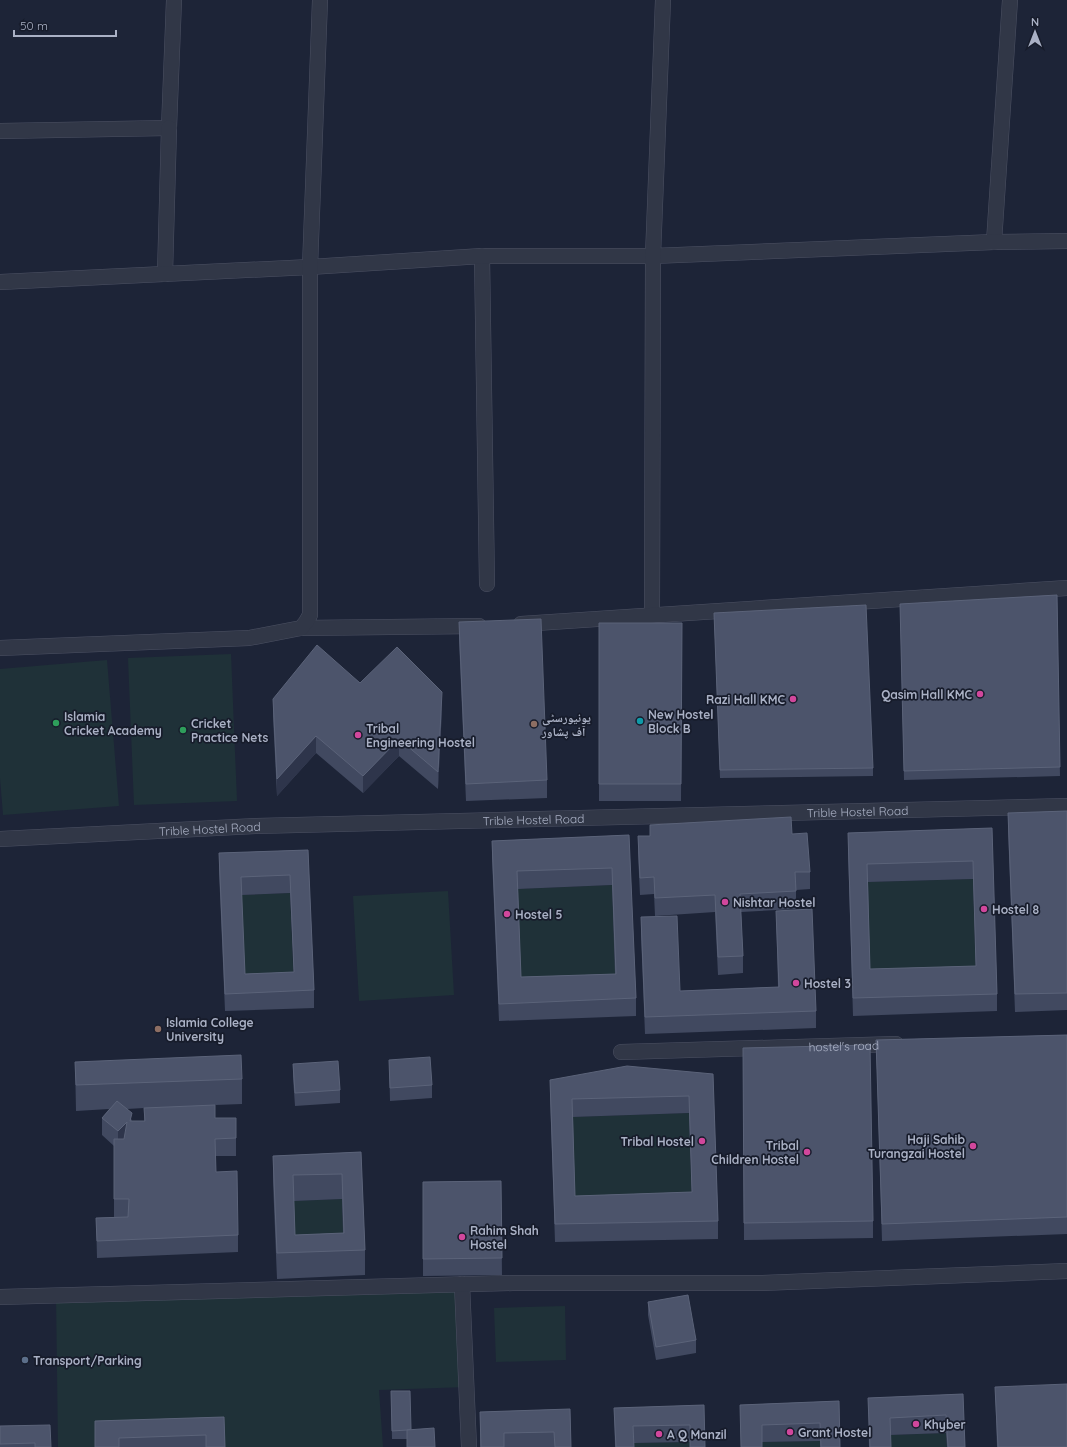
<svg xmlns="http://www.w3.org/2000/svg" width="1067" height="1447" viewBox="0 0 1067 1447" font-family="Quicksand,'Noto Naskh Arabic',sans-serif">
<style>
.green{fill:#1f3138}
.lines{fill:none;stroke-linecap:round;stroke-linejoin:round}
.minor-casing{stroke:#4c5163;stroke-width:16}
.minor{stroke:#313747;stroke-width:15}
.wall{fill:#414960;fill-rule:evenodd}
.shaded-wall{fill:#2e354b}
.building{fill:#4c546b;stroke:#5b6379;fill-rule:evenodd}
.hotel-dot{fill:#d1479c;stroke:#171c2b;stroke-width:1.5}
.culture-dot{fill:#0f9aa8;stroke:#171c2b;stroke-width:1.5}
.leisure-dot{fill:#2e9e5b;stroke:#171c2b;stroke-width:1.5}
.education-dot{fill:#8d6e63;stroke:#171c2b;stroke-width:1.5}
.service-dot{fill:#5c6f8a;stroke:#171c2b;stroke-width:1.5}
.labels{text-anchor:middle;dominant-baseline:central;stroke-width:3.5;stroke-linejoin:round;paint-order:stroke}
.poi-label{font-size:12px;font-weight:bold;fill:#aab1c5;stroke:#171c2b;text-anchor:start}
.street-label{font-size:12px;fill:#aab1c5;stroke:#171c2b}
</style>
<rect width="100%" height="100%" fill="#1d2437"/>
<!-- green -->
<path class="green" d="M 231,654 L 237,801 L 134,805 L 128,658 Z
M 107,660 L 119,806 L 3,815 L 0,778 L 0,669 Z
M 973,879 L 976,984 L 870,987 L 867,882 Z
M 612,885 L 616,991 L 521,994 L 517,889 Z
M 448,891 L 454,995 L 359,1001 L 353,896 Z
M 290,893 L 294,990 L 245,992 L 241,895 Z
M 689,1113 L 692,1209 L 575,1213 L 572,1117 Z
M 342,1199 L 344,1259 L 295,1261 L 293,1201 Z
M 462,1284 L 467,1387 L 379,1390 L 383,1447 L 224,1447 L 95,1438 L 95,1447 L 58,1447 L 56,1295 Z
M 565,1306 L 566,1360 L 496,1362 L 494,1308 Z
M 946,1433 L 947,1447 L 890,1447 L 890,1435 Z
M 820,1441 L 820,1447 L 762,1447 L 762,1442 Z
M 690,1442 L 690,1447 L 633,1447 L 633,1443 Z"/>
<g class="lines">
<defs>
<g id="minor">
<path d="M 0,131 L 169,128 L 174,0"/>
<path d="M 994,242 L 1010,0"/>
<path d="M 482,256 L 487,584"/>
<path d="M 165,274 L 169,128"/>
<path d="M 0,282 L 310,267 L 482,256 L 653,256 L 994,242 L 1067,241"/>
<path d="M 652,615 L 653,256 L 663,0"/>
<path d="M 521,624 L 1067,588"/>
<path d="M 301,628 L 479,626"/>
<path d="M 0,648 L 249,638 L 301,628 L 306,622 L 310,615 L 310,267 L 320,0"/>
<path id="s1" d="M 0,839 L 256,826 L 1067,806"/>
<path id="s2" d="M 621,1052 L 896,1044"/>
<path d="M 462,1284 L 469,1447"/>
<path d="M 0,1297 L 513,1283 L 761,1283 L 1067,1271"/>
</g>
</defs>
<!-- minor casing -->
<use href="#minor" class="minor-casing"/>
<!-- minor -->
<use href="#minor" class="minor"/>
</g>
<!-- wall -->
<path class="wall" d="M 1057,595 L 1060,776 L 904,780 L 900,604 Z
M 714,613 L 873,768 L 873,776 L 720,778 Z
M 459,622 L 547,780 L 547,798 L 466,801 L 459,640 Z
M 599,623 L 682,623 L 681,801 L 599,801 Z
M 360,683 L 442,709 L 438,789 L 399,756 L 363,793 L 316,753 L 277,796 L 273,717 L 273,699 Z
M 1067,811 L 1067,1010 L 1015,1012 L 1008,830 L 1008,813 Z
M 650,825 L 792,834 L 810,872 L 810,889 L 796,890 L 796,909 L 741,912 L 743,956 L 743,973 L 718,975 L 715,912 L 655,916 L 654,894 L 640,895 L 638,854 L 638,836 L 650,836 Z
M 992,828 L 997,994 L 997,1011 L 853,1016 L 848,850 L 848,833 ZM 973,879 L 976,966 L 870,969 L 868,882 Z
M 629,835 L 636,998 L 636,1016 L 499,1021 L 492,859 L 492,841 ZM 612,885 L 615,974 L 521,977 L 518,889 Z
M 308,850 L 314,990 L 314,1008 L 225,1011 L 219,871 L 219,853 ZM 290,893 L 294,972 L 245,974 L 241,895 Z
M 776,911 L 816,1011 L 816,1028 L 645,1034 L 641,935 L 641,917 L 680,991 L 778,987 Z
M 1067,1035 L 1067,1234 L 882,1241 L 876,1040 Z
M 743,1048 L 873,1221 L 873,1238 L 744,1240 Z
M 389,1060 L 432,1085 L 432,1098 L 390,1101 Z
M 75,1062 L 242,1079 L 242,1104 L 215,1105 L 215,1118 L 236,1118 L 236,1156 L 216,1156 L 216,1172 L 238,1235 L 238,1252 L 97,1258 L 96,1218 L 128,1217 L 114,1217 L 114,1146 L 102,1135 L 102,1118 L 109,1109 L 76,1111 ZM 144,1108 L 144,1121 L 132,1121 L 127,1109 Z
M 293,1064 L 340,1090 L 340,1103 L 295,1106 L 293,1077 Z
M 713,1074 L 718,1221 L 718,1239 L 555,1242 L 550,1097 L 550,1080 ZM 689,1113 L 692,1192 L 575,1196 L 573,1117 Z
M 361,1152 L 365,1250 L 365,1275 L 277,1279 L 273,1182 L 273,1156 ZM 342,1199 L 343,1233 L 295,1235 L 294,1201 Z
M 501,1181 L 502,1275 L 423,1276 L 423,1182 Z
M 648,1302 L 696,1340 L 696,1353 L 656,1360 L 648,1315 Z
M 995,1387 L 1067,1447 L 997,1447 Z
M 391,1391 L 411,1429 L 435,1447 L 407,1447 L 407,1439 L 392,1439 Z
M 963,1394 L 965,1447 L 947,1447 L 946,1433 L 890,1435 L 891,1447 L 869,1447 L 868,1398 Z
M 839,1401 L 840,1447 L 820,1447 L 820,1441 L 762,1442 L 762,1447 L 741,1447 L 740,1405 Z
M 704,1405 L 690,1447 L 690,1442 L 634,1443 L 634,1447 L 615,1447 L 614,1408 Z
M 570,1409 L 571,1447 L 480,1447 L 480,1412 Z
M 224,1417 L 225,1447 L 95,1447 L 95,1421 Z
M 0,1426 L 51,1447 L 0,1447 Z"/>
<!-- shaded-wall -->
<path class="shaded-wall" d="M 442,692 L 442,709 L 438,789 L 438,772 Z
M 316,736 L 316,753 L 277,796 L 277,779 Z
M 399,739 L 399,756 L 363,793 L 363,776 Z
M 127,1122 L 127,1140 L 118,1149 L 118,1131 Z"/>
<!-- building -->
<path class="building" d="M 1057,595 L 1060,767 L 904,771 L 900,604 Z
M 866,605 L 873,768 L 720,770 L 714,613 Z
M 541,619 L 547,780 L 466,784 L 459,622 Z
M 599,623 L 682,623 L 681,784 L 599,784 Z
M 317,645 L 360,683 L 397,647 L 442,692 L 438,772 L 399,739 L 363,776 L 316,736 L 277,779 L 273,699 Z
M 1067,811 L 1067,993 L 1015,994 L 1008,813 Z
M 791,817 L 792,834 L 807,833 L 810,872 L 795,872 L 796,891 L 740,894 L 743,956 L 718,957 L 715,895 L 655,898 L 654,877 L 640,878 L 638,836 L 650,836 L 650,825 Z
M 992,828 L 997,994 L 853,998 L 848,833 ZM 973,861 L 976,966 L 870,969 L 867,864 Z
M 629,835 L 636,998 L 499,1004 L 492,841 ZM 612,868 L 616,974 L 521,977 L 517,871 Z
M 308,850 L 314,990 L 225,994 L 219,853 ZM 290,875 L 294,972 L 245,974 L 241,877 Z
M 812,909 L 816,1011 L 645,1017 L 641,917 L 677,916 L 680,991 L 779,987 L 776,911 Z
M 1067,1035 L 1067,1217 L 882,1224 L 876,1040 Z
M 870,1045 L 873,1221 L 744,1223 L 743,1048 Z
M 241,1055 L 242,1079 L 76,1085 L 75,1062 Z
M 430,1057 L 432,1085 L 390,1088 L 389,1060 Z
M 338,1061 L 340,1090 L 295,1093 L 293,1064 Z
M 627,1066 L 713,1074 L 718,1221 L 555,1224 L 550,1080 ZM 689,1096 L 692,1192 L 575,1196 L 572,1099 Z
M 117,1101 L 132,1113 L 130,1121 L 145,1121 L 144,1108 L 215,1105 L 215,1118 L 236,1118 L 236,1138 L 215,1139 L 216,1172 L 237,1171 L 238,1235 L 97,1241 L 96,1218 L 128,1217 L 129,1199 L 114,1199 L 114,1139 L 124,1139 L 127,1122 L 118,1131 L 102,1118 Z
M 361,1152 L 365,1250 L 277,1253 L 273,1156 ZM 342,1174 L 344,1233 L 295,1235 L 293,1175 Z
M 501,1181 L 502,1258 L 423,1259 L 423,1182 Z
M 688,1295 L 696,1340 L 656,1347 L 648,1302 Z
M 1067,1384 L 1067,1447 L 998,1447 L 995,1387 Z
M 391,1391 L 410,1391 L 411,1429 L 407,1430 L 392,1431 Z
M 963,1394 L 965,1447 L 948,1447 L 946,1415 L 890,1418 L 891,1447 L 870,1447 L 868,1398 Z
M 839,1401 L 840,1447 L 821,1447 L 820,1423 L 762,1425 L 762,1447 L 741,1447 L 740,1405 Z
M 704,1405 L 705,1447 L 690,1447 L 690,1425 L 633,1426 L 634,1447 L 616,1447 L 614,1408 Z
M 570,1409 L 571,1447 L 555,1447 L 554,1432 L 504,1433 L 504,1447 L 481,1447 L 480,1412 Z
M 224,1417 L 225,1447 L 206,1447 L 206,1435 L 119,1438 L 119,1447 L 95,1447 L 95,1421 Z
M 50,1425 L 51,1447 L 35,1447 L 35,1443 L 0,1444 L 0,1426 Z
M 434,1428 L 435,1447 L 407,1447 L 407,1430 Z"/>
<!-- markers -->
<g class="hotel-dot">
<circle cx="980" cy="694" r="4"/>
<circle cx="793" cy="699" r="4"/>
<circle cx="358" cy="735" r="4"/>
<circle cx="725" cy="902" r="4"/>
<circle cx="984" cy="909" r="4"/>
<circle cx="507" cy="914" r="4"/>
<circle cx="796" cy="983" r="4"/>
<circle cx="702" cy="1141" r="4"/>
<circle cx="973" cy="1146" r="4"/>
<circle cx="807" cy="1152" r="4"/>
<circle cx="462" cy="1237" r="4"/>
<circle cx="916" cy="1424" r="4"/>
<circle cx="790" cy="1432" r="4"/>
<circle cx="659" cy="1434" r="4"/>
</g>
<circle class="culture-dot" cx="640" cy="721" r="4"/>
<g class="leisure-dot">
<circle cx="56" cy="723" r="4"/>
<circle cx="183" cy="730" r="4"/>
</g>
<g class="education-dot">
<circle cx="534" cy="724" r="4"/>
<circle cx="158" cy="1029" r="4"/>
</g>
<circle class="service-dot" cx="25" cy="1360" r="4"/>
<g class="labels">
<!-- poi labels -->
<g class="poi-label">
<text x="972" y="694" text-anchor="end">Qasim Hall KMC</text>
<text x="785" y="699" text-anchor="end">Razi Hall KMC</text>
<text x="648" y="714">New Hostel<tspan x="648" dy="14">Block B</tspan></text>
<text x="64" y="716">Islamia<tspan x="64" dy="14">Cricket Academy</tspan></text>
<text x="542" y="717">یونیورسٹی<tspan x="542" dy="14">آف پشاور</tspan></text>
<text x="191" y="723">Cricket<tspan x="191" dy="14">Practice Nets</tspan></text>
<text x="366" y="728">Tribal<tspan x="366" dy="14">Engineering Hostel</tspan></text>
<text x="733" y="902">Nishtar Hostel</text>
<text x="992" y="909">Hostel 8</text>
<text x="515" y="914">Hostel 5</text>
<text x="804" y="983">Hostel 3</text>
<text x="166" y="1022">Islamia College<tspan x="166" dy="14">University</tspan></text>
<text x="965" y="1139" text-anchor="end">Haji Sahib<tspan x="965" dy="14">Turangzai Hostel</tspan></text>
<text x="694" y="1141" text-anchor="end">Tribal Hostel</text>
<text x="799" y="1145" text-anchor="end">Tribal<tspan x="799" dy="14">Children Hostel</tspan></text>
<text x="470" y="1230">Rahim Shah<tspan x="470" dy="14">Hostel</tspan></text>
<text x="33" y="1360">Transport/Parking</text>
<text x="924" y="1424">Khyber</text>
<text x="798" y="1432">Grant Hostel</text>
<text x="667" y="1434">A Q Manzil</text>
</g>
<!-- street labels -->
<g class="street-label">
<text stroke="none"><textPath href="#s1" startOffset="858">Trible Hostel Road</textPath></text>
<text stroke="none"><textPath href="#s1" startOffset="534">Trible Hostel Road</textPath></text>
<text stroke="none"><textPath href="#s1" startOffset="210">Trible Hostel Road</textPath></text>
<text stroke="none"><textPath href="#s2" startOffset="223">hostel's road</textPath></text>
</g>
</g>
<!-- north arrow -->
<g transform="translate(1035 32)" stroke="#171c2b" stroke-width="3" paint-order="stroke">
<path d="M0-3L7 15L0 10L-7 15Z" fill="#aab1c5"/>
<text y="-6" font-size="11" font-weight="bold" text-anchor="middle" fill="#aab1c5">N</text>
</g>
<!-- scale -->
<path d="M14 30v6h102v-6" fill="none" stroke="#aab1c5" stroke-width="2"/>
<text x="20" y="30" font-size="12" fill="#aab1c5" stroke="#171c2b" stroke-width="3" paint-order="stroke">50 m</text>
</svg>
